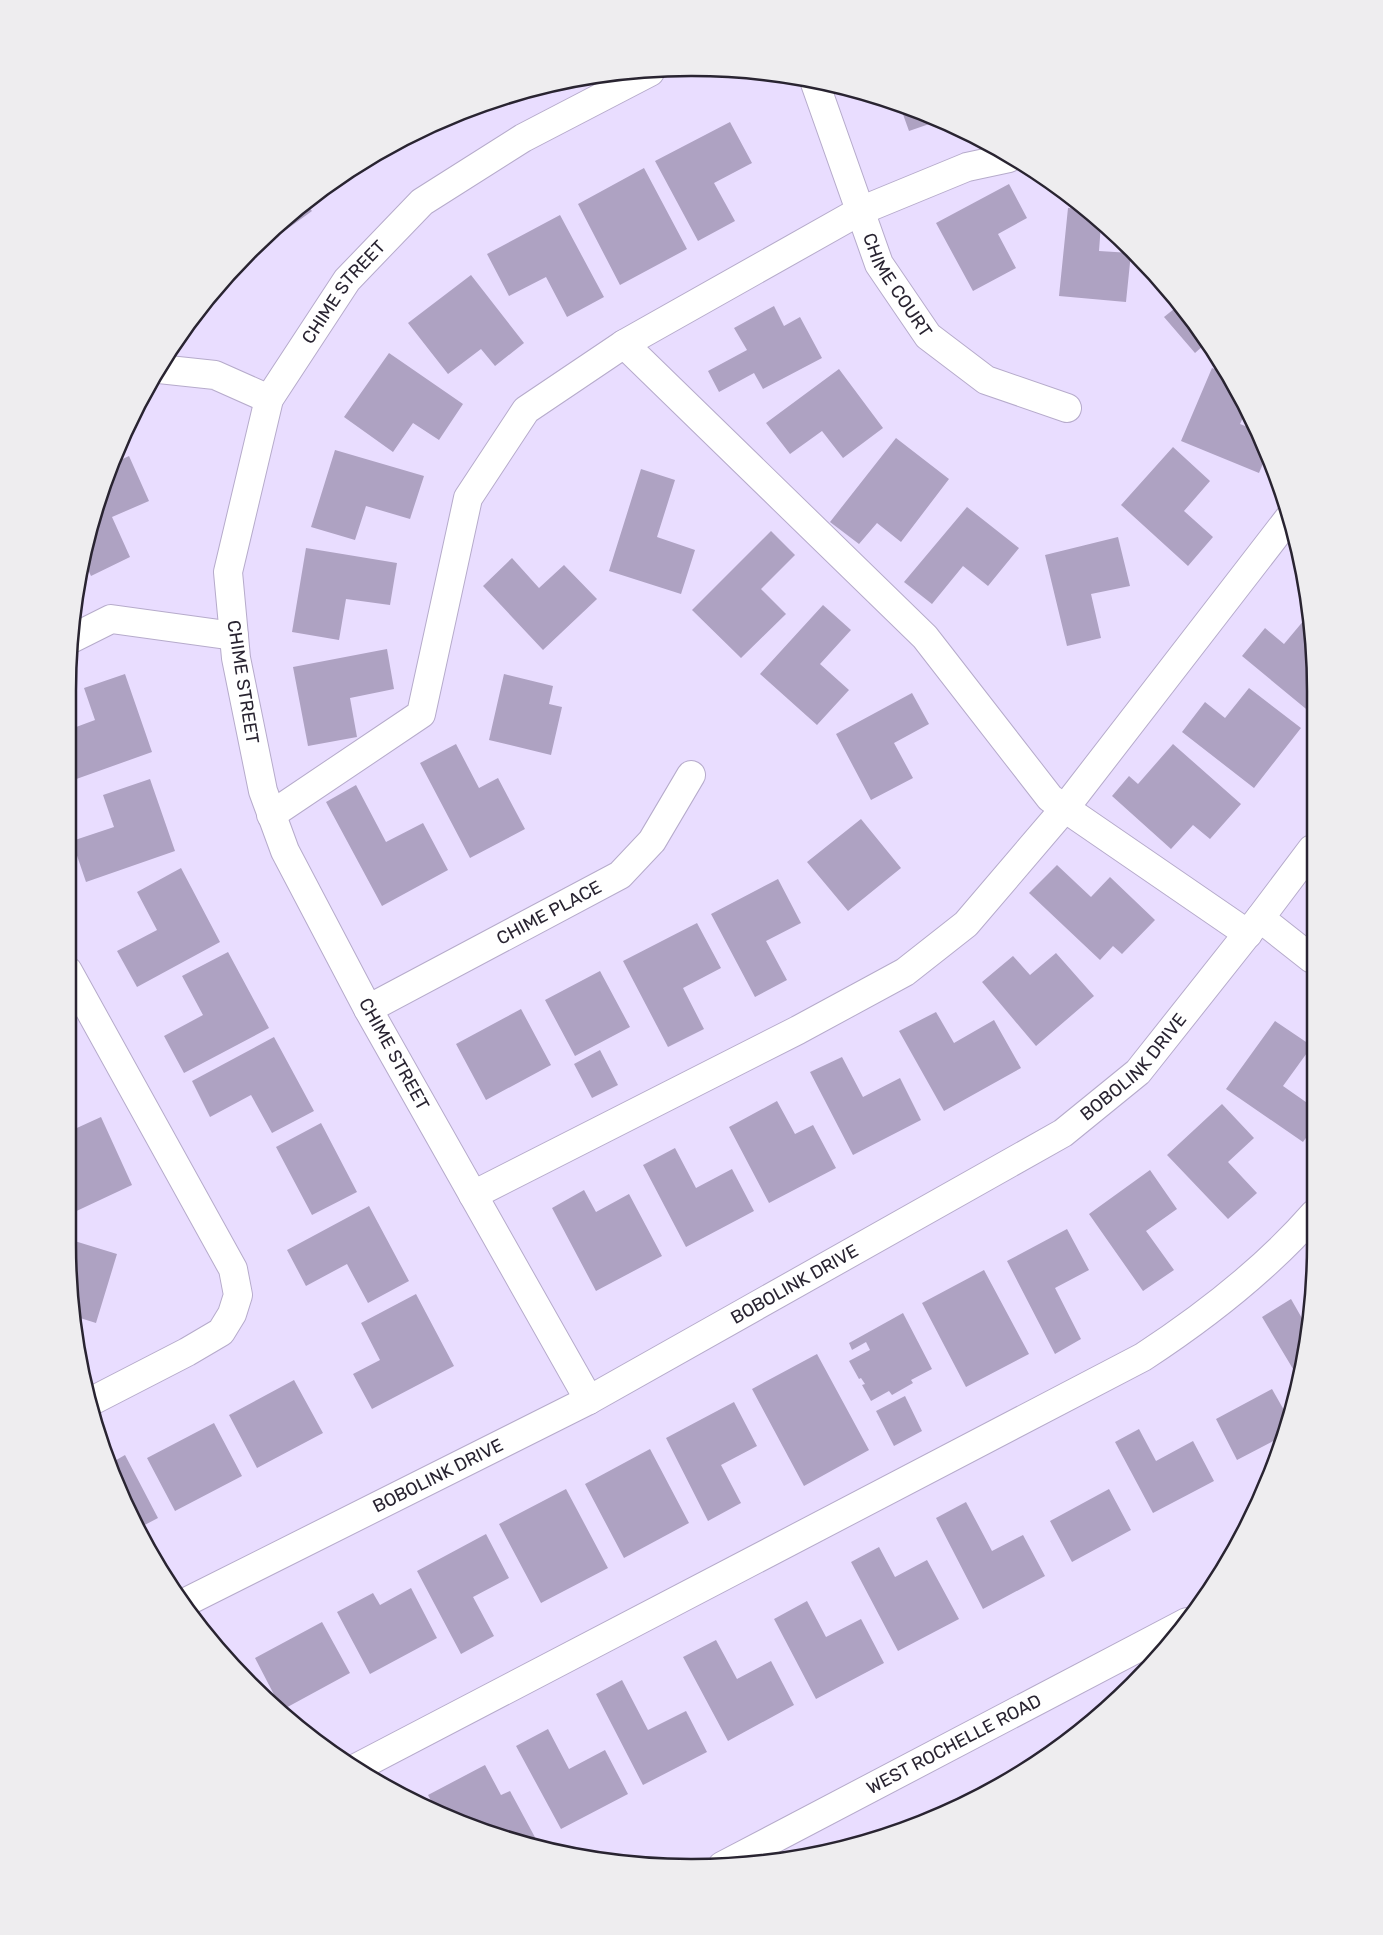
<svg xmlns="http://www.w3.org/2000/svg" width="1383" height="1935" viewBox="0 0 1383 1935" font-family="Rubik,sans-serif">
<style>
.building{fill:#aea2c2}
.lines{fill:none;stroke-linecap:round;stroke-linejoin:round}
.minor-casing{stroke:#b6abcb;stroke-width:30}
.minor{stroke:#fff;stroke-width:28}
.labels{text-anchor:middle;dominant-baseline:central;stroke-width:5;stroke-linejoin:round;paint-order:stroke}
.street-label{font-size:18px;fill:#292431;stroke:#fff}
.rim{fill:none;stroke:#292431;stroke-width:2.5}
</style>
<rect width="100%" height="100%" fill="#e9ddff"/>
<!-- building -->
<path class="building" d="M 900,106 L 916,113 L 938,121 L 909,131 Z
M 730,122 L 752,163 L 714,183 L 735,221 L 698,241 L 655,161 Z
M 644,168 L 687,249 L 620,285 L 578,204 Z
M 1009,184 L 1027,218 L 998,234 L 1016,268 L 973,291 L 936,223 Z
M 306,204 L 312,211 L 243,261 L 280,223 Z
M 1068,208 L 1085,209 L 1101,224 L 1099,251 L 1131,253 L 1126,302 L 1059,296 Z
M 560,215 L 604,297 L 567,317 L 546,277 L 509,296 L 487,254 Z
M 471,275 L 524,343 L 495,366 L 481,349 L 448,374 L 408,323 Z
M 1166,288 L 1204,345 L 1195,353 L 1164,317 L 1174,309 L 1160,293 Z
M 774,306 L 784,326 L 800,317 L 822,358 L 763,389 L 754,373 L 719,392 L 708,371 L 747,350 L 734,328 Z
M 389,353 L 463,404 L 439,440 L 413,423 L 393,452 L 344,417 Z
M 1212,368 L 1222,372 L 1247,409 L 1240,424 L 1258,431 L 1267,454 L 1259,473 L 1181,441 Z
M 839,369 L 883,428 L 843,458 L 822,431 L 790,454 L 766,423 Z
M 896,438 L 949,479 L 901,542 L 877,523 L 859,544 L 830,522 Z
M 1173,447 L 1210,481 L 1184,511 L 1213,537 L 1188,566 L 1121,505 Z
M 335,450 L 424,476 L 410,519 L 366,506 L 355,540 L 311,527 Z
M 129,456 L 149,501 L 112,517 L 130,557 L 91,576 L 83,559 L 112,464 Z
M 641,469 L 675,480 L 657,537 L 695,550 L 681,594 L 609,571 Z
M 967,507 L 1019,548 L 988,586 L 963,566 L 932,604 L 904,582 Z
M 771,531 L 795,555 L 761,589 L 786,614 L 741,658 L 692,610 Z
M 1118,537 L 1130,586 L 1091,594 L 1101,638 L 1067,646 L 1045,555 Z
M 306,548 L 397,563 L 390,605 L 346,599 L 339,640 L 292,632 Z
M 512,558 L 539,588 L 564,565 L 597,599 L 543,650 L 483,586 Z
M 823,605 L 851,630 L 820,664 L 849,690 L 817,725 L 760,674 Z
M 1310,613 L 1310,663 L 1311,713 L 1242,656 L 1265,628 L 1284,644 Z
M 387,649 L 394,689 L 350,698 L 357,737 L 308,746 L 293,667 Z
M 125,674 L 152,752 L 68,782 L 68,730 L 95,720 L 84,688 Z
M 504,674 L 553,686 L 549,704 L 562,707 L 551,755 L 489,740 Z
M 1249,688 L 1301,728 L 1254,788 L 1182,732 L 1205,702 L 1225,718 Z
M 912,693 L 929,724 L 894,743 L 913,778 L 871,800 L 836,734 Z
M 456,744 L 479,788 L 498,778 L 525,829 L 470,858 L 420,763 Z
M 1173,744 L 1241,804 L 1210,839 L 1193,825 L 1171,849 L 1112,796 L 1129,776 L 1138,784 Z
M 150,779 L 175,851 L 86,882 L 72,841 L 114,827 L 103,795 Z
M 356,785 L 386,842 L 423,823 L 448,870 L 382,906 L 326,802 Z
M 861,819 L 901,868 L 848,911 L 807,862 Z
M 1057,865 L 1091,897 L 1110,877 L 1155,920 L 1122,954 L 1113,946 L 1100,960 L 1029,893 Z
M 181,868 L 220,942 L 137,987 L 117,951 L 157,930 L 137,892 Z
M 778,879 L 801,923 L 766,941 L 787,980 L 755,997 L 711,914 Z
M 697,923 L 721,968 L 683,988 L 704,1029 L 668,1047 L 623,961 Z
M 228,952 L 269,1028 L 184,1073 L 164,1036 L 203,1015 L 182,976 Z
M 1056,953 L 1094,996 L 1036,1046 L 982,982 L 1013,956 L 1030,975 Z
M 600,971 L 630,1027 L 575,1056 L 545,1000 Z
M 521,1009 L 551,1065 L 486,1100 L 456,1044 Z
M 936,1012 L 954,1043 L 994,1020 L 1021,1068 L 944,1111 L 899,1031 Z
M 1275,1021 L 1312,1046 L 1283,1086 L 1313,1107 L 1313,1128 L 1303,1142 L 1226,1089 Z
M 274,1037 L 314,1111 L 272,1133 L 251,1095 L 210,1117 L 192,1081 Z
M 600,1050 L 618,1085 L 592,1098 L 574,1064 Z
M 842,1057 L 863,1097 L 900,1078 L 921,1120 L 853,1155 L 810,1072 Z
M 777,1101 L 795,1134 L 813,1125 L 836,1168 L 769,1203 L 729,1127 Z
M 1222,1104 L 1254,1138 L 1228,1162 L 1257,1193 L 1228,1219 L 1167,1155 Z
M 101,1117 L 132,1185 L 68,1215 L 68,1132 Z
M 321,1123 L 357,1192 L 312,1215 L 276,1147 Z
M 675,1148 L 696,1188 L 732,1169 L 754,1211 L 686,1247 L 643,1165 Z
M 1150,1170 L 1177,1209 L 1146,1231 L 1174,1270 L 1143,1291 L 1089,1214 Z
M 584,1190 L 596,1212 L 629,1194 L 662,1256 L 596,1291 L 552,1208 Z
M 369,1206 L 409,1281 L 368,1303 L 347,1264 L 306,1286 L 287,1250 Z
M 1067,1229 L 1089,1270 L 1055,1288 L 1081,1339 L 1055,1354 L 1007,1261 Z
M 68,1239 L 117,1254 L 96,1323 L 77,1317 Z
M 984,1270 L 1029,1354 L 966,1387 L 922,1303 Z
M 416,1294 L 454,1366 L 372,1409 L 353,1374 L 380,1360 L 361,1323 Z
M 1291,1299 L 1307,1327 L 1299,1379 L 1262,1317 Z
M 903,1313 L 932,1369 L 911,1380 L 913,1383 L 892,1395 L 889,1391 L 871,1401 L 862,1385 L 865,1384 L 861,1378 L 859,1379 L 849,1361 L 870,1350 L 866,1342 L 852,1350 L 849,1343 Z
M 817,1354 L 869,1450 L 804,1486 L 752,1389 Z
M 294,1380 L 323,1433 L 257,1468 L 229,1415 Z
M 1272,1389 L 1289,1419 L 1283,1436 L 1237,1460 L 1216,1419 Z
M 905,1396 L 922,1431 L 894,1446 L 876,1411 Z
M 734,1402 L 757,1446 L 721,1465 L 741,1503 L 708,1521 L 666,1438 Z
M 214,1423 L 242,1476 L 175,1511 L 147,1458 Z
M 1139,1429 L 1156,1461 L 1193,1441 L 1214,1481 L 1153,1513 L 1115,1442 Z
M 650,1449 L 689,1523 L 624,1558 L 585,1484 Z
M 125,1455 L 158,1518 L 137,1529 L 111,1463 Z
M 566,1489 L 608,1568 L 541,1603 L 499,1524 Z
M 1109,1489 L 1131,1530 L 1072,1562 L 1050,1521 Z
M 966,1502 L 992,1551 L 1023,1535 L 1045,1576 L 983,1609 L 936,1518 Z
M 486,1534 L 509,1578 L 473,1597 L 494,1636 L 461,1654 L 417,1571 Z
M 879,1547 L 895,1577 L 927,1560 L 959,1619 L 898,1651 L 851,1562 Z
M 411,1588 L 437,1638 L 370,1674 L 337,1612 L 373,1593 L 380,1605 Z
M 807,1601 L 826,1637 L 861,1619 L 884,1663 L 816,1699 L 774,1619 Z
M 322,1622 L 350,1673 L 282,1710 L 255,1658 Z
M 716,1640 L 737,1679 L 771,1661 L 794,1705 L 728,1741 L 683,1657 Z
M 622,1680 L 648,1730 L 686,1711 L 707,1752 L 643,1785 L 596,1694 Z
M 548,1729 L 569,1769 L 605,1750 L 628,1794 L 561,1829 L 516,1746 Z
M 485,1765 L 501,1795 L 510,1791 L 537,1841 L 452,1820 L 437,1812 L 428,1795 Z"/>
<g class="lines">
<defs>
<g id="minor">
<path id="s1" d="M 815,83 L 879,264 L 928,336 L 986,380 L 1067,408"/>
<path d="M 624,344 L 860,211 L 967,167 L 1009,158"/>
<path d="M 159,369 L 215,375 L 269,399"/>
<path d="M 73,638 L 111,619 L 234,636"/>
<path d="M 271,815 L 421,714 L 468,498 L 526,410 L 624,344 L 925,637 L 1050,798 L 1248,934"/>
<path d="M 1260,918 L 1312,959"/>
<path d="M 68,971 L 233,1269 L 238,1295 L 232,1314 L 221,1332 L 187,1352 L 88,1403"/>
<path id="s2" d="M 368,1009 L 620,875 L 652,841 L 691,775"/>
<path d="M 473,1195 L 798,1030 L 905,972 L 966,924 L 1065,808 L 1289,518"/>
<path id="s3" d="M 589,1400 L 368,1009 L 285,851 L 263,791 L 236,658 L 228,572 L 269,399 L 347,280 L 422,202 L 523,138 L 650,72"/>
<path id="s4" d="M 184,1603 L 589,1400 L 1063,1133 L 1138,1072 L 1260,918 L 1312,849"/>
<path d="M 356,1768 L 1143,1357 C 1204,1317 1265,1270 1314,1214"/>
<path id="s5" d="M 722,1866 L 1187,1622"/>
</g>
</defs>
<!-- minor casing -->
<use href="#minor" class="minor-casing"/>
<!-- minor -->
<use href="#minor" class="minor"/>
</g>
<g class="labels">
<!-- street labels -->
<g class="street-label">
<text stroke="none"><textPath href="#s1" startOffset="219">CHIME COURT</textPath></text>
<text stroke="none"><textPath href="#s3" startOffset="1222">CHIME STREET</textPath></text>
<text transform="translate(243 682) rotate(81)">CHIME STREET</text>
<text stroke="none"><textPath href="#s2" startOffset="205">CHIME PLACE</textPath></text>
<text transform="translate(394 1054) rotate(61)">CHIME STREET</text>
<text stroke="none"><textPath href="#s4" startOffset="1094">BOBOLINK DRIVE</textPath></text>
<text stroke="none"><textPath href="#s4" startOffset="689">BOBOLINK DRIVE</textPath></text>
<text stroke="none"><textPath href="#s4" startOffset="284">BOBOLINK DRIVE</textPath></text>
<text stroke="none"><textPath href="#s5" startOffset="262">WEST ROCHELLE ROAD</textPath></text>
</g>
</g>
<!-- crop -->
<path d="M0 0H1383V1935H0ZM691 76H692A615 615 0 0 1 1307 691V1244A615 615 0 0 1 692 1859H691A615 615 0 0 1 76 1244V691A615 615 0 0 1 691 76Z" fill="#eeedef" fill-rule="evenodd"/>
<path class="rim" d="M691 76H692A615 615 0 0 1 1307 691V1244A615 615 0 0 1 692 1859H691A615 615 0 0 1 76 1244V691A615 615 0 0 1 691 76Z"/>
</svg>
